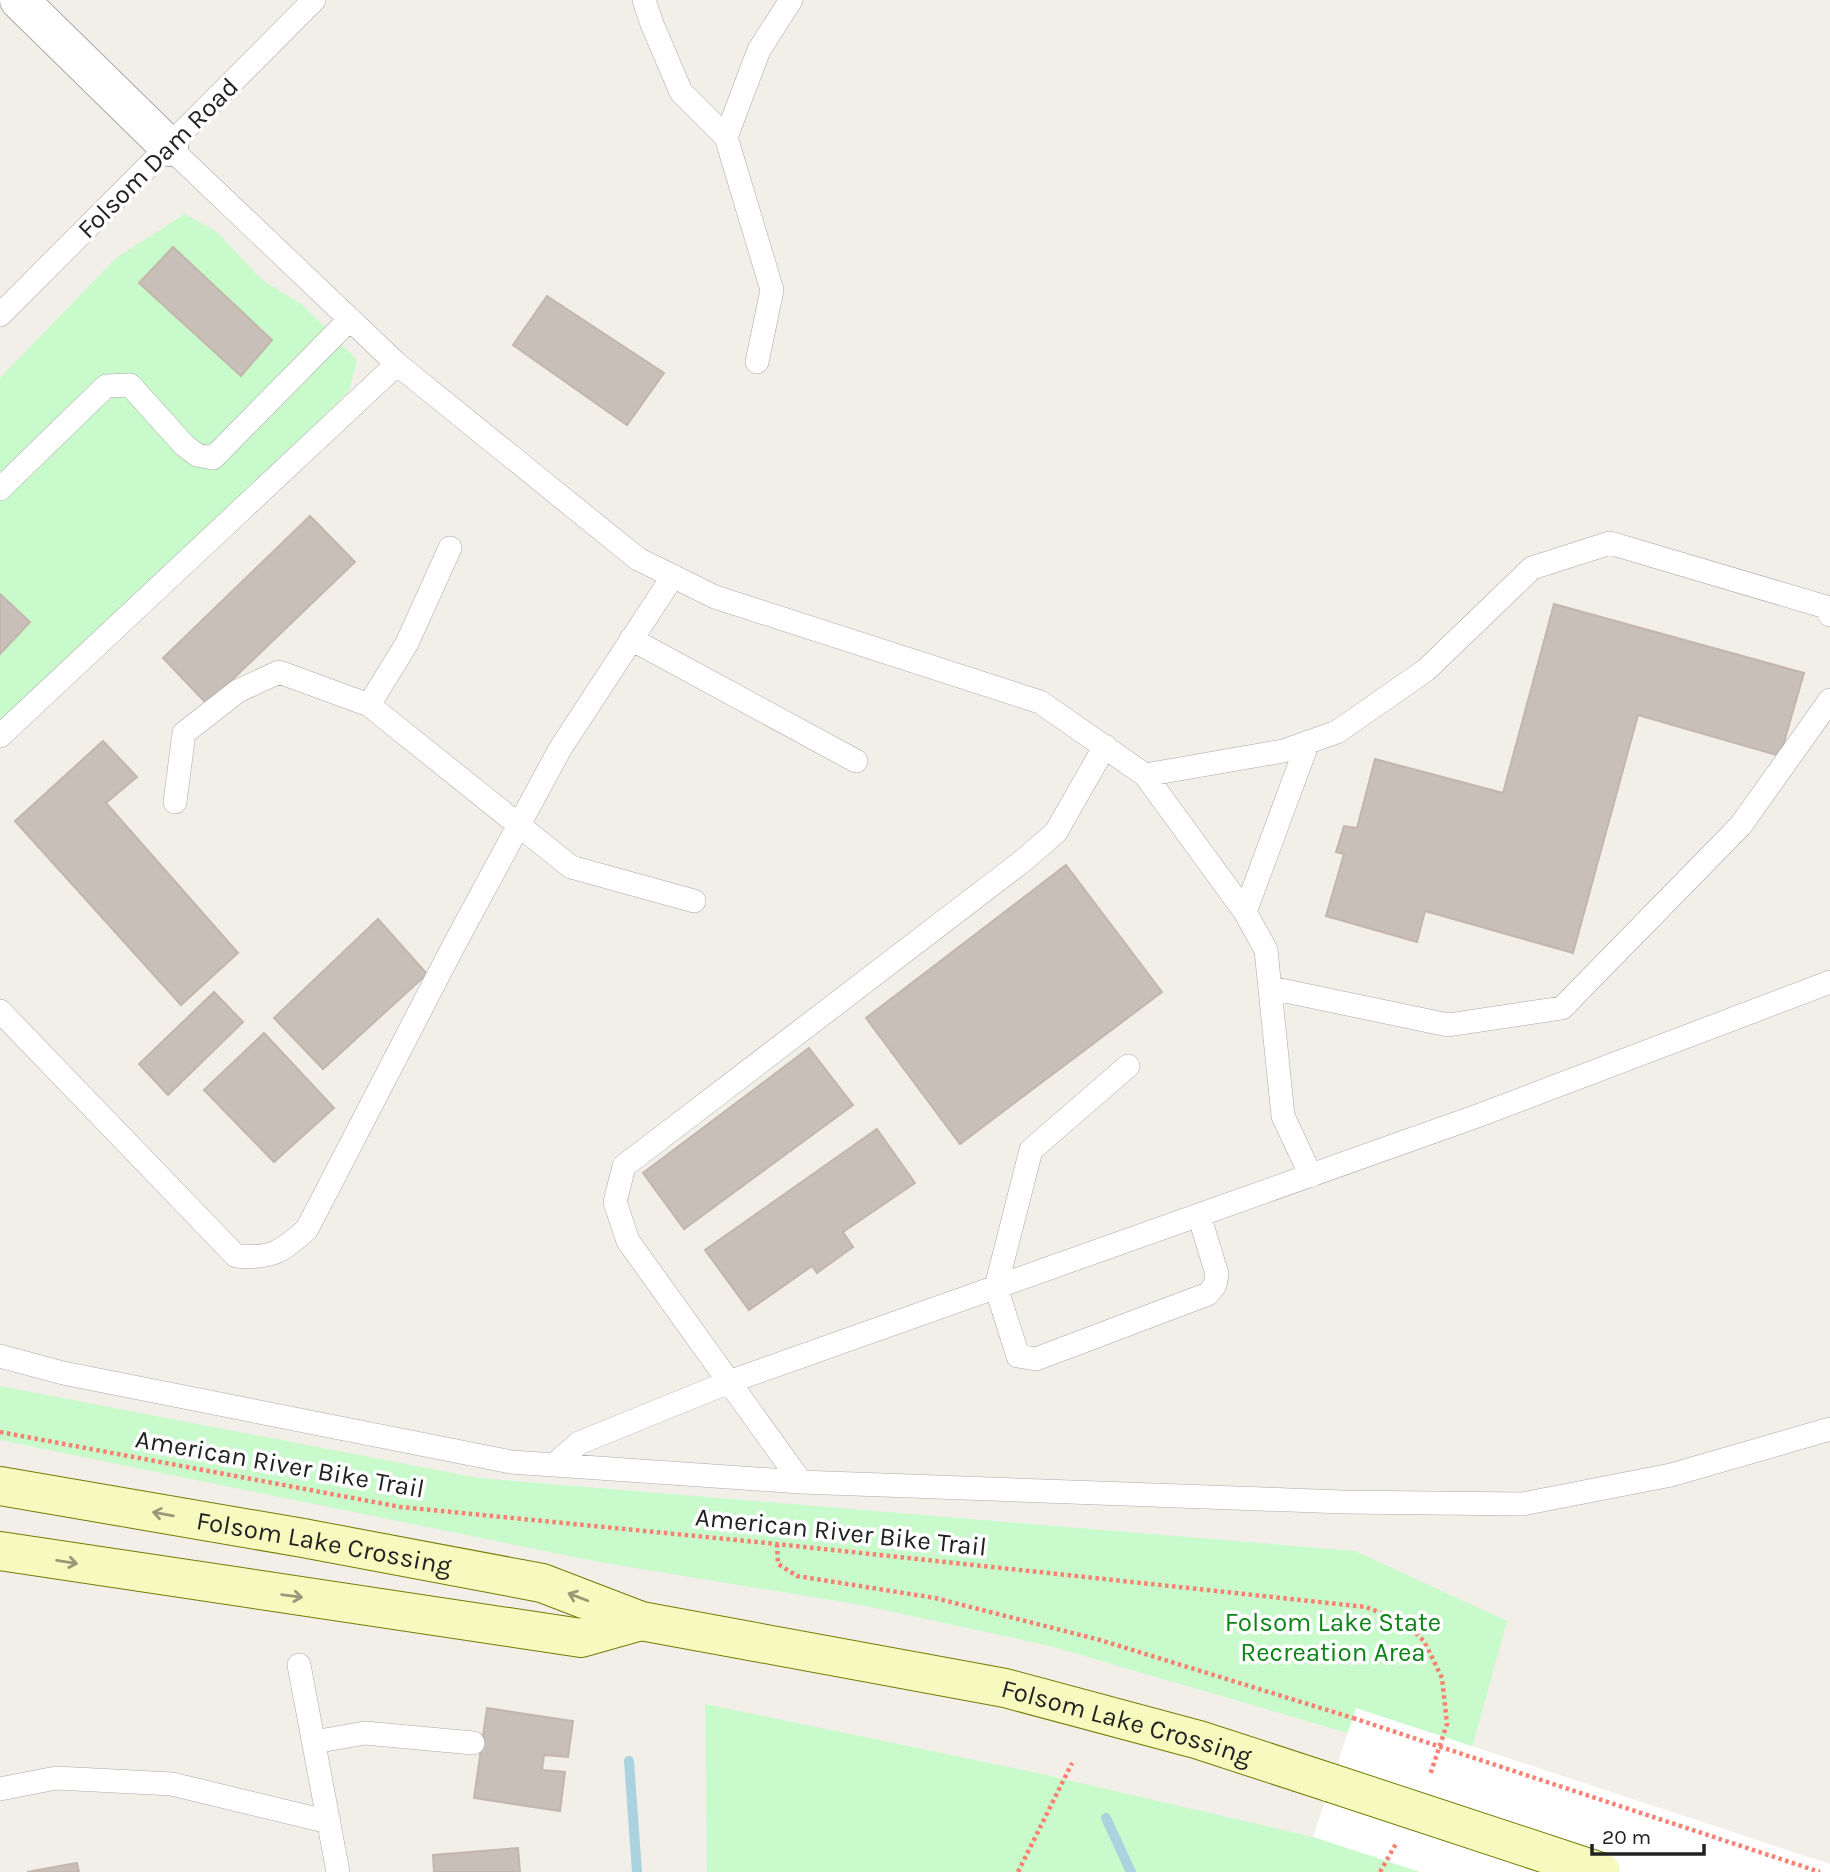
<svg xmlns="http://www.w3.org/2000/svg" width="1830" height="1872" viewBox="0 0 1830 1872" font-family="Karla,sans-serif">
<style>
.park{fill:#c8facc}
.pier{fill:#fff}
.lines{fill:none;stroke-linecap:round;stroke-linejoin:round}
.stream{stroke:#aad3df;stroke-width:10}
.building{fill:#c7bfb8;stroke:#c4b6ab;stroke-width:2}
.service-casing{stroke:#a9a9a9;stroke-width:24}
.minor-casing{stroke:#a9a9a9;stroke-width:40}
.secondary-casing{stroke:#707d05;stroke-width:40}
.path{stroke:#fa8072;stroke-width:4.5;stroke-dasharray:3.5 3.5;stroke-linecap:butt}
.service{stroke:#fff;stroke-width:23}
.minor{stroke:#fff;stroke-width:38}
.secondary{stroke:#f7fabf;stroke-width:38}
.secondary-bridge-casing{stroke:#707d05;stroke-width:40;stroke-linecap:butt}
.path-bridge{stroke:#fa8072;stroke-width:4.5;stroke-dasharray:3.5 3.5;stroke-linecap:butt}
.secondary-bridge{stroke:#f7fabf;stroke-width:38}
.oneway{stroke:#979978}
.labels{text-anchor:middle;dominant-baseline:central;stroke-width:7;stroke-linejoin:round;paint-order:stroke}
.street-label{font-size:26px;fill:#222;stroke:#fff}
.park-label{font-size:26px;fill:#0c8416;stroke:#fff}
</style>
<rect width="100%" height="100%" fill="#f2efe9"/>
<!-- park -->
<path class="park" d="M 185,214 L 217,232 L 261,279 L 304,306 L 357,360 L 349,391 L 98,640 L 0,724 L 0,378 L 116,258 Z
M 0,1386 L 479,1478 L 1355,1551 L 1507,1621 L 1438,1872 L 707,1872 L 705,1704 L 1033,1772 L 1313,1837 L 1348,1733 L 1050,1646 L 866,1606 L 599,1562 L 0,1440 Z"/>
<!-- pier -->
<path class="pier" d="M 1356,1708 L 1830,1864 L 1830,1872 L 1420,1872 L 1313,1837 Z"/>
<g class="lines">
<!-- stream -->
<path class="stream" d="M 629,1761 L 637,1872
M 1106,1818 L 1131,1872"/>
</g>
<!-- building -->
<path class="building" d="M 173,247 L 272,340 L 241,376 L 139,283 Z
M 547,296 L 664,373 L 627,425 L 513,345 Z
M 310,516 L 355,562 L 207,704 L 163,658 Z
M 0,594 L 30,622 L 0,654 Z
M 1554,604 L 1804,673 L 1780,756 L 1638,715 L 1573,953 L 1425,911 L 1417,942 L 1326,916 L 1344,854 L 1336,852 L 1344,826 L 1357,828 L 1375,759 L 1503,793 Z
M 103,741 L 137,777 L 106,803 L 238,953 L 181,1005 L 15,821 Z
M 1066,865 L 1162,992 L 960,1144 L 866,1018 Z
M 378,919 L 427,974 L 323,1069 L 274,1018 Z
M 214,992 L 243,1022 L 168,1095 L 139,1064 Z
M 264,1033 L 334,1108 L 274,1162 L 204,1090 Z
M 809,1048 L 853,1105 L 684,1229 L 643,1173 Z
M 877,1129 L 915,1183 L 843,1232 L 853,1247 L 817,1273 L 812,1266 L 749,1310 L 705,1250 Z
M 487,1708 L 573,1721 L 568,1757 L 544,1755 L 542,1770 L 565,1772 L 560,1811 L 474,1798 Z
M 518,1848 L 520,1872 L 434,1872 L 433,1855 Z
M 77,1863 L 79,1872 L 27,1872 Z"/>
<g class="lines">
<defs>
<path id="service" d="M 644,0 L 652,24 L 681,92 L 726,137
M 169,147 L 397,364 L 638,559 L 715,597 L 1040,702 L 1145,775 L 1245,912 L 1266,950 L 1283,1116 L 1311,1176
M 0,315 L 314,0
M 757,362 L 772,290 L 726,137 L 759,50 L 791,0
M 0,489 L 106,386 L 130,385 L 184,445 L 197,455 L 213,458 L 350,319
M 450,548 L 407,643 L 369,705 L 571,867 L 694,901
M 631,639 L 856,761
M 0,736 L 397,364
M 1145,775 L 1283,751 L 1337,732 L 1426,670 L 1532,568 L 1610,543 L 1826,607 L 1830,615
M 175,802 L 184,733 L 238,691 L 279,672 L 369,705
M 1245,912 L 1308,742
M 1271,988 L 1448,1025 L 1562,1008 L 1741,825 L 1830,700
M 0,1011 L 236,1256 C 271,1259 282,1252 307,1229 L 454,945 L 560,749 L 673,576
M 1128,1066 L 1031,1150 L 996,1287 L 1018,1356 L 1036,1359 L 1208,1294 L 1215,1285 L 1217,1274 L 1199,1215
M 0,1356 L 63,1373 L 511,1462 L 801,1482 L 1343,1502 L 1522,1504 L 1671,1475 L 1830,1429
M 554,1465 L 579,1443 L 729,1382 L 1480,1115 L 1830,982
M 801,1482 L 628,1241 L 615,1202 L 624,1166 L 1024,860 L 1056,832 L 1105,746
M 299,1665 L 338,1872
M 314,1742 L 365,1733 L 473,1743
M 0,1789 L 56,1778 L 172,1784 L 329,1822"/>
<path id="minor" d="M 19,0 L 169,147"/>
<g id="secondary">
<path id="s1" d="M 0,1486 L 303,1538 L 542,1583 L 641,1621 L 1005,1688 L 1199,1740 L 1331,1783"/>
<path d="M 0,1551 L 581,1638 L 641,1621"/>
</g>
</defs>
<!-- service casing -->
<use href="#service" class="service-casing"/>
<!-- minor casing -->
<use href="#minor" class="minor-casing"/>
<!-- secondary casing -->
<use href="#secondary" class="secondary-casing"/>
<!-- path -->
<path class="path" d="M 0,1432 L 401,1507 L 777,1544 L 1366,1607 L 1404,1622 L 1424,1641 L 1442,1678 L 1447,1724 L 1430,1775
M 777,1544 L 778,1564 L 797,1576 L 935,1598 L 1100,1640 L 1353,1718
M 1018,1872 L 1072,1763
M 1380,1872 L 1397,1842"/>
<!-- service -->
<use href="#service" class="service"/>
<!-- minor -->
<use href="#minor" class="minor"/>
<!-- secondary -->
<use href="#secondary" class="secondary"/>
<defs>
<path id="secondary-bridge" d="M 1331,1783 L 1601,1872"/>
</defs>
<!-- secondary-bridge casing -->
<use href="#secondary-bridge" class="secondary-bridge-casing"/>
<!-- path-bridge -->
<path class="path-bridge" d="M 1353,1718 L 1820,1872"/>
<!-- secondary-bridge -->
<use href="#secondary-bridge" class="secondary-bridge"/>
</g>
<!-- one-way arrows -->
<defs><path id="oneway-shaft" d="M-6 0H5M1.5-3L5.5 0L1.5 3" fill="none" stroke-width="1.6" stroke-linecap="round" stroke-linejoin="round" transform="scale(1.75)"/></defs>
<g class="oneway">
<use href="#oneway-shaft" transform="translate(163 1514) rotate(-170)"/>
<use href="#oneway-shaft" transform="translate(67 1562) rotate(9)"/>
<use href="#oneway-shaft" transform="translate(292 1596) rotate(8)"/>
<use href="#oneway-shaft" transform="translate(578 1597) rotate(-159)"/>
</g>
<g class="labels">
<!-- street labels -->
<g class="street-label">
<text transform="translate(158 158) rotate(-45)">Folsom Dam Road</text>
<text transform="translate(280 1464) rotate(10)">American River Bike Trail</text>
<text transform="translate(841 1532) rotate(6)">American River Bike Trail</text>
<text stroke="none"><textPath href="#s1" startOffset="329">Folsom Lake Crossing</textPath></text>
<text stroke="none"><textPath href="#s1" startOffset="1153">Folsom Lake Crossing</textPath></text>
</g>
<!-- park labels -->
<g class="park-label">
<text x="1333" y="1622">Folsom Lake State<tspan x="1333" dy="30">Recreation Area</tspan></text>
</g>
</g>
<!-- scale -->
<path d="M1592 1844v10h112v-10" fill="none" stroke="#222222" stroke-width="3.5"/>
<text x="1602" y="1844" font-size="21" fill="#222222" stroke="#ffffff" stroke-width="5" paint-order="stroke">20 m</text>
</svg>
